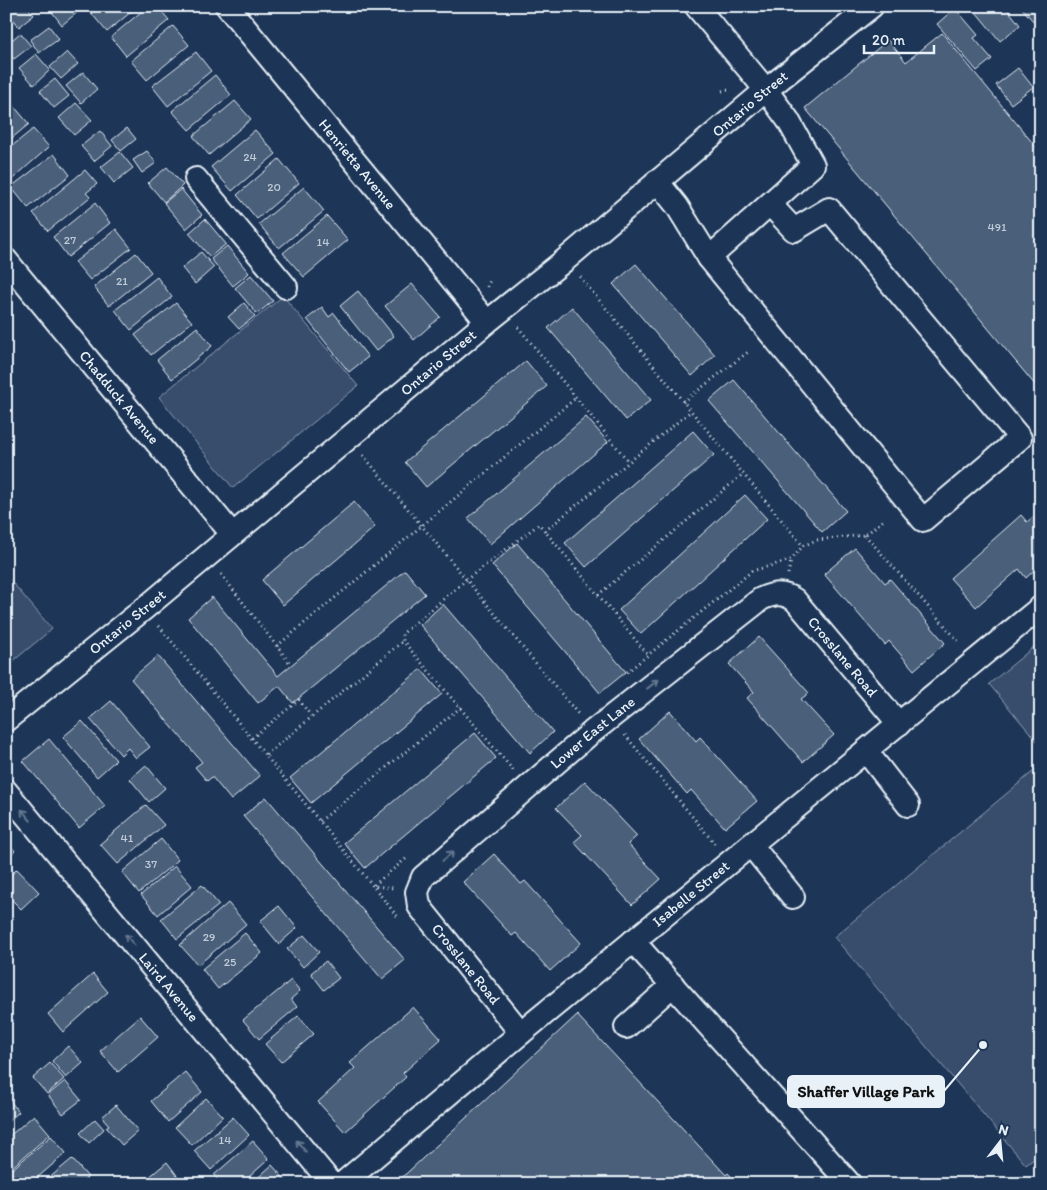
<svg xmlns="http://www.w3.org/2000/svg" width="1047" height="1190" viewBox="0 0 1047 1190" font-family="Itim,sans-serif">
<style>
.green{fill:#374d6c;stroke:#909fb2}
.building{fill:#495e7a;stroke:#e8f1f8}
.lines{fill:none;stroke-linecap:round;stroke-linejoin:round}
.minor-casing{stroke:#e8f1f8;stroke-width:26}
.path{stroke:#e8f1f8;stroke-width:3;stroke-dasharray:1 4;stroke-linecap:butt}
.minor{stroke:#1d3557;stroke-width:22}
.oneway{stroke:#64778f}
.labels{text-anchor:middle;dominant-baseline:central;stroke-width:4.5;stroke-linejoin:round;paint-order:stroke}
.number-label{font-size:12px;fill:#c0ccd8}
.street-label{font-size:15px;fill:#e8f1f8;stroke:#1d3557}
.leader{fill:none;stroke:#e8f1f8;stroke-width:2}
.callout-dot{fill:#e8f1f8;stroke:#1d3557;stroke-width:2}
.callout{fill:#e8f1f8;stroke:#e8f1f8;stroke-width:2}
.callout-label{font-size:16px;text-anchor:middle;font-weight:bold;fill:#111}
</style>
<rect width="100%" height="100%" fill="#1d3557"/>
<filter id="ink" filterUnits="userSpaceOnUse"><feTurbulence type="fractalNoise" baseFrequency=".02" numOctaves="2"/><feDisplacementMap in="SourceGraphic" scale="10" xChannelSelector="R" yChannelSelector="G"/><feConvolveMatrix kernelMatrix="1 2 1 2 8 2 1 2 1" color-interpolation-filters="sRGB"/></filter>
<g filter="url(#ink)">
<!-- green -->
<path class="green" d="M 283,296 L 358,386 L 233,488 L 159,397 Z
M 6,575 L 52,629 L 6,667 Z
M 1041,641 L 1041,746 L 989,684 Z
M 1041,765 L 1041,1153 L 1026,1165 L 834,937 Z"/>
<!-- building -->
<path class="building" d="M 11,6 L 27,6 L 34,15 L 19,27 L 6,12 Z
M 51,6 L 85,6 L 62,25 L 49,8 Z
M 99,6 L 138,6 L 107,32 L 91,13 Z
M 148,6 L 157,6 L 169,20 L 126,56 L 111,37 Z
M 971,6 L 1005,6 L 1020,25 L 1000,41 Z
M 1020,6 L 1041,6 L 1041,30 Z
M 955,8 L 978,35 L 974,38 L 992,59 L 977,71 L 937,24 Z
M 49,26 L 59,39 L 39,53 L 30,40 Z
M 173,26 L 189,45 L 147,80 L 131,61 Z
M 20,33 L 31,46 L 14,59 L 6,50 L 6,45 Z
M 942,33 L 1041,153 L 1041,392 L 805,108 L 888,40 L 906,62 Z
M 67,52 L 78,64 L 61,79 L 50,67 Z
M 196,52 L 211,71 L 168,106 L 152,86 Z
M 36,54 L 50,70 L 34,85 L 19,68 Z
M 1018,68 L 1033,87 L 1011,104 L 996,85 Z
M 83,72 L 97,89 L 81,103 L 66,86 Z
M 215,75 L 231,95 L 189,130 L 172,111 Z
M 55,79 L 69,96 L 54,108 L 40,91 Z
M 235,101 L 251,119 L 209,155 L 193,136 Z
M 76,103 L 92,120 L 74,135 L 59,118 Z
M 13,105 L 29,124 L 6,143 L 6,111 Z
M 127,128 L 136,139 L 121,151 L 112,140 Z
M 33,129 L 49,147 L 8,183 L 6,151 Z
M 255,130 L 276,154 L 232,191 L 211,167 Z
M 100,131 L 112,146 L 94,161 L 81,146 Z
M 147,151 L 156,163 L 142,173 L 133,160 Z
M 120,152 L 133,168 L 114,183 L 101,167 Z
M 54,154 L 70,175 L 28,208 L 11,187 Z
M 279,159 L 299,183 L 257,219 L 237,195 Z
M 167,167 L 183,185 L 164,202 L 148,183 Z
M 85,170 L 97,184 L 86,193 L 90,197 L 48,231 L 33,213 Z
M 304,187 L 324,211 L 279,248 L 259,224 Z
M 181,189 L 202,215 L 186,229 L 164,203 Z
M 95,203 L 110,223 L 68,257 L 53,237 Z
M 327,216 L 348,240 L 304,277 L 283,253 Z
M 205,219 L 226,244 L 210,257 L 189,233 Z
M 116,229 L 131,248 L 90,280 L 75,262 Z
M 227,246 L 249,273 L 233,286 L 211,259 Z
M 201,252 L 214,267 L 195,284 L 182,268 Z
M 136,253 L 151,272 L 109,306 L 94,287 Z
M 636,264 L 715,355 L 692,376 L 613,284 Z
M 251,275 L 273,301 L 257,314 L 235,288 Z
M 157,277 L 172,297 L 131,330 L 115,310 Z
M 412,284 L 440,317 L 414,340 L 385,306 Z
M 358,291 L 394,336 L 376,351 L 340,306 Z
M 176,303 L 192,322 L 151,355 L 135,335 Z
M 244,303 L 255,316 L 239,329 L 228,317 Z
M 322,307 L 329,317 L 334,313 L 368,357 L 349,372 L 307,319 Z
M 572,307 L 651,400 L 626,420 L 548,328 Z
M 197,327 L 212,346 L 172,379 L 157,360 Z
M 526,361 L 547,386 L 426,487 L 405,462 Z
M 734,380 L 846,511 L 822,532 L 709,401 Z
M 586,417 L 608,442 L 490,544 L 468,518 Z
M 693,431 L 714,455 L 586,567 L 565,543 Z
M 745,495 L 767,519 L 641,634 L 619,610 Z
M 354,502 L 375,527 L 283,605 L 262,580 Z
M 1041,510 L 1041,564 L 1026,578 L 1019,569 L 976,607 L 950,578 L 1021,515 L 1027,522 Z
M 517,543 L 626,672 L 600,693 L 492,565 Z
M 855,548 L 885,583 L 890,579 L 945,643 L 914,670 L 889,641 L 885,645 L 824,574 Z
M 405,570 L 425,594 L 293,703 L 279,686 L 258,703 L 188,618 L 212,597 L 278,676 Z
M 443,604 L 553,732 L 530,753 L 420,625 Z
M 759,637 L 809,693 L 801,699 L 834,735 L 803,762 L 747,698 L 754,692 L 729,664 Z
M 158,656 L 260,776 L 231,800 L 212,777 L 207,781 L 195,767 L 202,762 L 131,679 Z
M 421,669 L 442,694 L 311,803 L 290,778 Z
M 111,701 L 150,747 L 136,758 L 128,748 L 121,755 L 90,719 Z
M 670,711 L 696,741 L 700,737 L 757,801 L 725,828 L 691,790 L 687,794 L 639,739 Z
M 82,721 L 116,760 L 97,777 L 63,737 Z
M 475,733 L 496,758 L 365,868 L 344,843 Z
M 49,739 L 105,806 L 79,828 L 23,761 Z
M 146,765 L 165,788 L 149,802 L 130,779 Z
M 585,781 L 637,836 L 628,844 L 661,879 L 632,905 L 574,842 L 582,835 L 556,808 Z
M 266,797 L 405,960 L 382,979 L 243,816 Z
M 146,805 L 164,825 L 118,864 L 100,844 Z
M 161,839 L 178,860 L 139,893 L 122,872 Z
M 6,840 L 15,851 L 6,858 Z
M 494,854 L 521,884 L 525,881 L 581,943 L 550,971 L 516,933 L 512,936 L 463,882 Z
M 175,866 L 192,886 L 158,915 L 141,895 Z
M 17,869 L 39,892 L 21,909 L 6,894 L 6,880 Z
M 202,885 L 219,905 L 177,939 L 161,919 Z
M 228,903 L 246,924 L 198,965 L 180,945 Z
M 279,906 L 297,928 L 279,944 L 260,921 Z
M 245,933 L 262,953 L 218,989 L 202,969 Z
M 304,935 L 319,952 L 303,967 L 287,949 Z
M 326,961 L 339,978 L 324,990 L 311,973 Z
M 93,974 L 108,992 L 63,1032 L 48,1014 Z
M 291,980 L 300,991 L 291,999 L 297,1007 L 259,1039 L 243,1020 Z
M 413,1007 L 441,1039 L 403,1073 L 406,1077 L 345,1132 L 318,1102 L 355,1068 L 350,1063 Z
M 577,1015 L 726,1175 L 728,1173 L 738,1184 L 395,1184 Z
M 140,1016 L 158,1037 L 118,1072 L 100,1051 Z
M 298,1016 L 314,1034 L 281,1062 L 265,1044 Z
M 68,1046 L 83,1063 L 66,1078 L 52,1061 Z
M 50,1063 L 64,1079 L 47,1094 L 33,1078 Z
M 185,1072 L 202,1092 L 168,1122 L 151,1101 Z
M 65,1081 L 81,1100 L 63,1114 L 48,1095 Z
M 6,1096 L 19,1112 L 6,1123 Z
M 206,1098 L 223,1116 L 192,1145 L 175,1127 Z
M 116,1105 L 138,1131 L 122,1145 L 106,1127 L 109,1125 L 102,1117 Z
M 34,1115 L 50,1134 L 10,1169 L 6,1165 L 6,1139 Z
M 233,1117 L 249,1135 L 211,1170 L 194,1151 Z
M 95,1119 L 104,1129 L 89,1143 L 80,1133 Z
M 51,1136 L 66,1153 L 30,1184 L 21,1184 L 10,1171 Z
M 253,1141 L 269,1159 L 241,1184 L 221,1184 L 214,1175 Z
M 72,1159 L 88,1177 L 80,1184 L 42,1184 Z
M 167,1162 L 179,1178 L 172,1184 L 153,1184 L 148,1178 Z
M 272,1165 L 289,1184 L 251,1184 Z"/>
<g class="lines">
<defs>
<g id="minor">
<path id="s1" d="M 227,6 L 487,322"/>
<path d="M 696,6 L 766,90 L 788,120 L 813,165 L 709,258"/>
<path d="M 196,179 L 286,287"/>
<path d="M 657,181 L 677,206 L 709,258 L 923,520 L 1020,438 L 829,209 L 794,230 L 770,204"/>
<path id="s2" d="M 6,260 L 232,534"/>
<path id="s3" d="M 6,720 L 145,608 L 487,322 L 565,260 L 766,90 L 872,6"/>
<path d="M 866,751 L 908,805"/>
<path id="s4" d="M 6,791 L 332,1184"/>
<path d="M 751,845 L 793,897"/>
<path d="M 633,941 L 850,1184"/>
<path d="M 626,1027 L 673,985"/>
<path id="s5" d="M 521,1033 L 419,906 L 417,892 L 423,877 L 592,732 L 761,599 C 774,593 783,592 795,600 L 899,724"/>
<path id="s6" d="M 342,1184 L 521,1033 L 1041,607"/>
</g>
</defs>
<!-- minor casing -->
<use href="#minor" class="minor-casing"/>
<!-- path -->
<path class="path" d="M 722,91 L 728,90
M 580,277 L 803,546
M 487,287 L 490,280
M 518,327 L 629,462
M 683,402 L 748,352
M 363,455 L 578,714
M 545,531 L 691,411
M 865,535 L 960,643
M 221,574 L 289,662
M 788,574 L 791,561
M 598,595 L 743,474
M 159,626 L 373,886 L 395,888
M 277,646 L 577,397
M 627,672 L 752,571 L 791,560 L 803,546 L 816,540 L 865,535 L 885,519
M 625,735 L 715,844
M 252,738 L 299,700 L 311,716
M 6,755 L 11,754
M 266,755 L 403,641
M 513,770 L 403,641 L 402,634 L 466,580 L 539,524 L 648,655
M 320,821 L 461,707
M 397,916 L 373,886 L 408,857"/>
<!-- minor -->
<use href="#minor" class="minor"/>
</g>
<!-- one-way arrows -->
<defs><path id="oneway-shaft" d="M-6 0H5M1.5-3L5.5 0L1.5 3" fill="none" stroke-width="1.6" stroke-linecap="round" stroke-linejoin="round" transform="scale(1.25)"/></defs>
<g class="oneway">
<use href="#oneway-shaft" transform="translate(653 684) rotate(-38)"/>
<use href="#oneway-shaft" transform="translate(26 815) rotate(-130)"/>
<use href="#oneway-shaft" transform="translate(448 856) rotate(-41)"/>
<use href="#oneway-shaft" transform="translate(130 940) rotate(-130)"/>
<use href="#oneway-shaft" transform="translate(301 1146) rotate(-130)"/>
</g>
</g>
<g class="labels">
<!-- number labels -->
<g class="number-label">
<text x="250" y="157">24</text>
<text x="274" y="187">20</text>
<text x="997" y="227">491</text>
<text x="70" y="240">27</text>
<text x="323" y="242">14</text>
<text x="122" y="281">21</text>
<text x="127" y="838">41</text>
<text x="151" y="864">37</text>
<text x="209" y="937">29</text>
<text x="230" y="962">25</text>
<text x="225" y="1140">14</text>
</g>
<!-- street labels -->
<g class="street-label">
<text stroke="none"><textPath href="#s3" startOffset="966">Ontario Street</textPath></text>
<text stroke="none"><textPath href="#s1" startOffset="205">Henrietta Avenue</textPath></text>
<text stroke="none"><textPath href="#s3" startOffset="561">Ontario Street</textPath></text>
<text stroke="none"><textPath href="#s2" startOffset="178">Chadduck Avenue</textPath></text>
<text stroke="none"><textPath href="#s3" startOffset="156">Ontario Street</textPath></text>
<text stroke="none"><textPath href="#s5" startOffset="741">Crosslane Road</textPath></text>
<text stroke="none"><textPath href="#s5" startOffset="416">Lower East Lane</textPath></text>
<text stroke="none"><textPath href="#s6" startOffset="454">Isabelle Street</textPath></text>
<text transform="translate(466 964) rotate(51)">Crosslane Road</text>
<text stroke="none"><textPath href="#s4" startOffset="255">Laird Avenue</textPath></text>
</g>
</g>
<!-- callouts -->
<path class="leader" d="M983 1045L944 1091"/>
<circle class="callout-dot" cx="983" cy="1045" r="5"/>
<rect class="callout" x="788" y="1076" width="156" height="31" rx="5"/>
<g class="callout-label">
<text x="866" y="1097">Shaffer Village Park</text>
</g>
<!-- margin -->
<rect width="1047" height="1190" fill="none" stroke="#1d3557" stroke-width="25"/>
<rect x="12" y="12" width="1022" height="1165" fill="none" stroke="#e8f1f8" stroke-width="2" filter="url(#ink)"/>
<!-- north arrow -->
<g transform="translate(1000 1142) rotate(16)" stroke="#1d3557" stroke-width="4" paint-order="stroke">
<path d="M0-4L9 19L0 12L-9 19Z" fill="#e8f1f8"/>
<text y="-8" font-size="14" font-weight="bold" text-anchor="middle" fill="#e8f1f8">N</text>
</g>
<!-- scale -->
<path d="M864 45v8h70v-8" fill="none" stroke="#e8f1f8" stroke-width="2.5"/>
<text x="872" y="45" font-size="15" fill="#e8f1f8" stroke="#1d3557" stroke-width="4" paint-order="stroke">20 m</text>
</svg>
